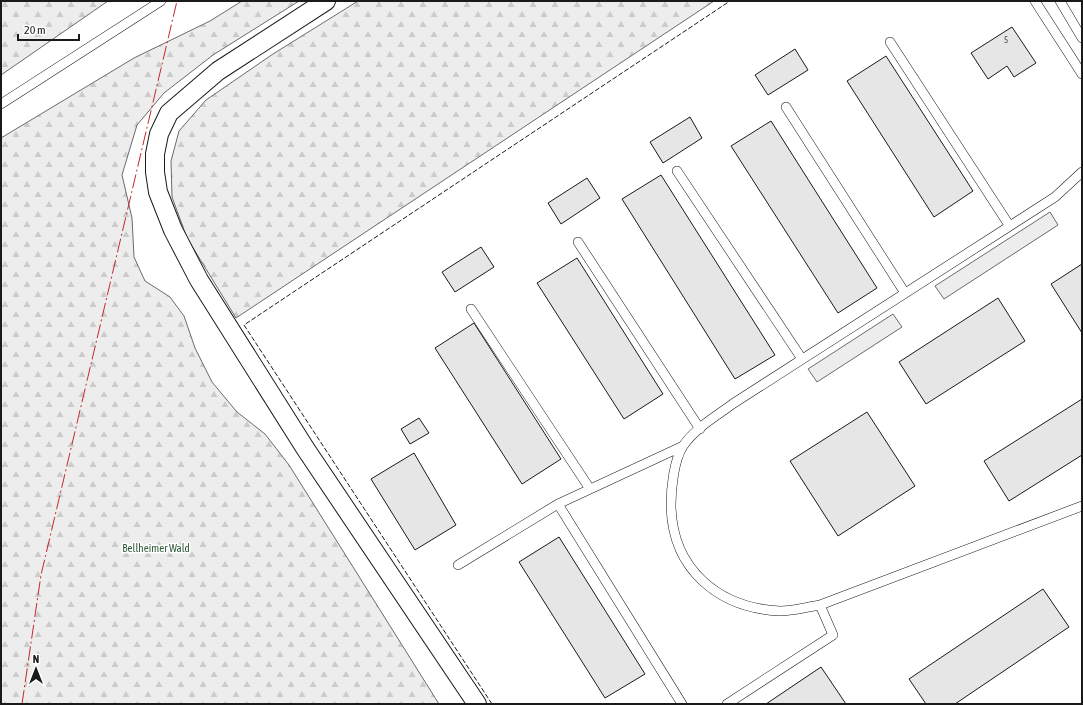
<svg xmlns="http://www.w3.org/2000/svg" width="1083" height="705" viewBox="0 0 1083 705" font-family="'Asap Condensed',sans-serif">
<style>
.forest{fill:url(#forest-firs);stroke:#6a6a6a}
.built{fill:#ededed;stroke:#6a6a6a}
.building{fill:#e6e6e6;stroke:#1a1a1a}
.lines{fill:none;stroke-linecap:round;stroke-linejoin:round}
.lane-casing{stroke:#1a1a1a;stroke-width:10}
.street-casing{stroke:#1a1a1a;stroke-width:20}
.lane{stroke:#fff;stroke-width:9}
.street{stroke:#fff;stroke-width:18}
.fence{stroke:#1a1a1a;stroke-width:1;stroke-dasharray:5 2;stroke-linecap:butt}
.power{stroke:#c62828;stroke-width:1;stroke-dasharray:14 3 2 3;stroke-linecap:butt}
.labels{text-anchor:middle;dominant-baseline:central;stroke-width:3;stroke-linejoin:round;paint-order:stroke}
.number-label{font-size:9px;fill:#4d4d4d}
.park-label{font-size:11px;fill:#2b5a34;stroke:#fff}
</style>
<defs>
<pattern id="forest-firs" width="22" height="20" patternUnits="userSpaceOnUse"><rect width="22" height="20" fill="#ededed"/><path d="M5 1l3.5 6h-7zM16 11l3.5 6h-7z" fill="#cbcbcb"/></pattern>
</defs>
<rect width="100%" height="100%" fill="#fff"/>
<!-- forest -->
<path class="forest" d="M 1,1 L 108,1 L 1,75 Z
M 242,1 L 299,1 L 213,55 L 164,93 L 137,125 L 122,175 L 132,218 L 134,257 L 145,281 L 170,297 L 184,316 L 195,348 L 212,382 L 237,412 L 265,434 L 289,465 L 439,704 L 1,704 L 1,138 L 134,58 L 210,21 Z
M 358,1 L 714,1 L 236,318 L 187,238 L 172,197 L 171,161 L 179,131 L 206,100 L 273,54 Z"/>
<!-- built -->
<path class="built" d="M 1050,212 L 1058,225 L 944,299 L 935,286 Z
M 893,314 L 902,327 L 817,382 L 808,369 Z"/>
<!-- building -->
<path class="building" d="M 1012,27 L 1036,63 L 1014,77 L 1007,66 L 988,79 L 971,53 Z
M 795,49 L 808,70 L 768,95 L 755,75 Z
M 886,56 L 973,191 L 934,217 L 847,81 Z
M 690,117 L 702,138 L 663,163 L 650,142 Z
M 771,121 L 877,288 L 838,313 L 731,146 Z
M 661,175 L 775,355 L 735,379 L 622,199 Z
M 587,178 L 600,198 L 561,224 L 548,203 Z
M 481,247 L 494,267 L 455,292 L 442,272 Z
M 577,258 L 663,394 L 624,419 L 537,283 Z
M 1082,264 L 1082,333 L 1051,284 Z
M 998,298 L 1025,341 L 926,404 L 899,362 Z
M 474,323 L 561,459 L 522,484 L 435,348 Z
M 1082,399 L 1082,455 L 1009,501 L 984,461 Z
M 867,412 L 915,486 L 838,536 L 790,461 Z
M 419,418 L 429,433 L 410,444 L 401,429 Z
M 414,453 L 456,525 L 415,550 L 371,479 Z
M 559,537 L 645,674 L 605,698 L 519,562 Z
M 1043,589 L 1069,627 L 955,704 L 926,704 L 909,679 Z
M 821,667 L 846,704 L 766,704 Z"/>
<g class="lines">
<defs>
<path id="lane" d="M 1035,1 L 1082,74
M 1060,1 L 1082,38
M 890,42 L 1009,225
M 1,104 L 161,1
M 786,107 L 905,293
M 677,171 L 802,359
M 1082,172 L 1055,197 L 734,403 C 718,415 695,428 683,446 C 674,460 671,488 671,505 C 672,569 718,608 780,611 C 793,611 807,607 820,605 L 1082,506
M 578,242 L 700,429
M 471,309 L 590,489
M 558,504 L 682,704
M 458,565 L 558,504 L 683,446
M 727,704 L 833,635 L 820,605"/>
<path id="street" d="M 326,1 L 218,71 L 169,113 L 159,134 L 155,154 L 155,172 L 158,192 L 173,230 L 199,280 L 305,448 L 477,704"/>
</defs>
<!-- lane casing -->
<use href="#lane" class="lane-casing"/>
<!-- street casing -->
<use href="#street" class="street-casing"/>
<!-- lane -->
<use href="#lane" class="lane"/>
<!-- street -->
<use href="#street" class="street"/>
<!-- fence -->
<path class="fence" d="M 492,704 L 244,325 L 730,1"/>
<!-- power -->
<path class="power" d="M 22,704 L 41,575 L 177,1"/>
</g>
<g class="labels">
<!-- number labels -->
<g class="number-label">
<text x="1006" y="40">5</text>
</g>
<!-- park labels -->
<g class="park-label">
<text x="156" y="548">Bellheimer Wald</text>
</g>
</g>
<!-- border -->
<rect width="1083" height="705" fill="none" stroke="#1a1a1a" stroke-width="4"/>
<!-- north arrow -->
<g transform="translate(36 669)" stroke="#ffffff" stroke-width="3" paint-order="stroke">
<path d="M0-3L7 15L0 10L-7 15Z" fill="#1a1a1a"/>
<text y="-6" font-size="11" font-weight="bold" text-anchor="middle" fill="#1a1a1a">N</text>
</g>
<!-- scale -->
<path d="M18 34v6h61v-6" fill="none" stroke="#1a1a1a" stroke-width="2"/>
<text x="24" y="34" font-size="12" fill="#1a1a1a" stroke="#ffffff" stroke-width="3" paint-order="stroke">20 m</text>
</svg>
